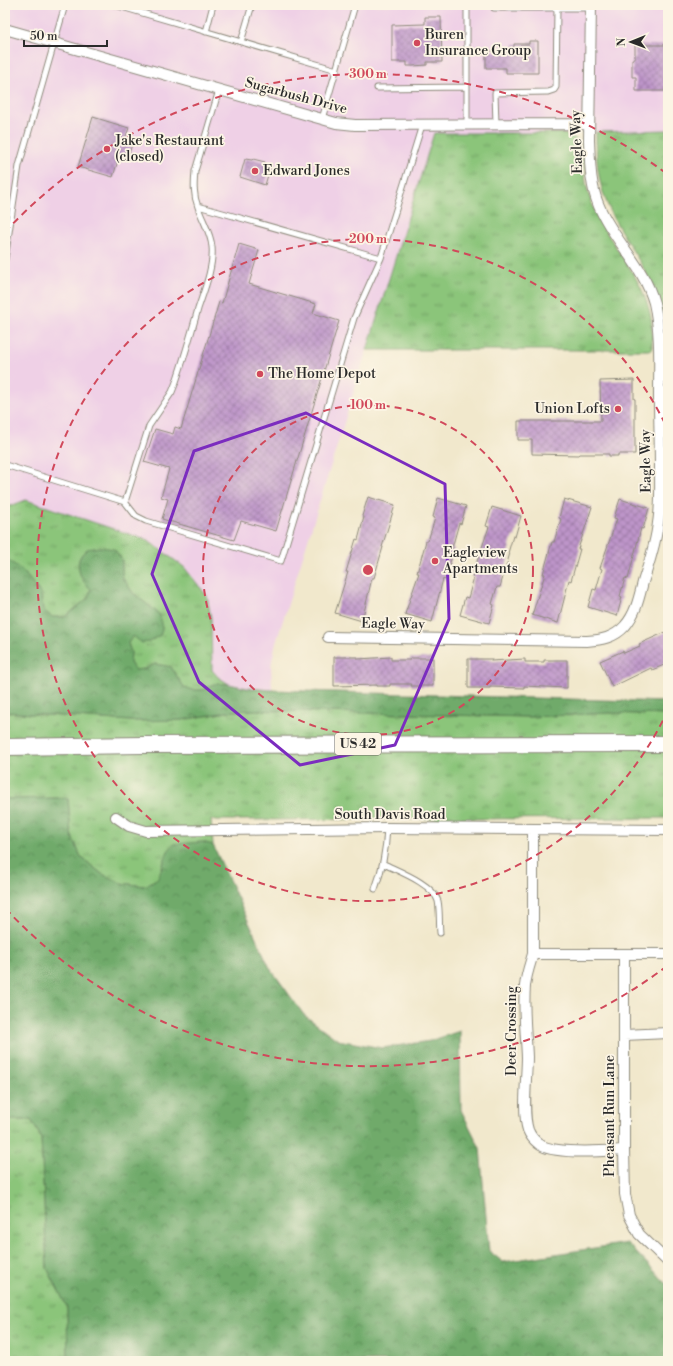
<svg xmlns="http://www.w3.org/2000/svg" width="673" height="1366" viewBox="0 0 673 1366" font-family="'Libre Bodoni',serif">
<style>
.built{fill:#efd0e6}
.grass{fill:url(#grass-tufts);stroke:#5b7852}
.forest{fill:url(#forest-crowns);stroke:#4e6a4a}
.building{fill:url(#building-cross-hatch)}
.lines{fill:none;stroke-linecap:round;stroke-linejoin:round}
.lane-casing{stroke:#8e8a7c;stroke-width:7}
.street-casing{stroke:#8e8a7c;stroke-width:12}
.primary-casing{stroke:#8e8a7c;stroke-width:18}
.lane{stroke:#fff;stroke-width:5}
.street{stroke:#fff;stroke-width:10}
.primary{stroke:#fff;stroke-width:16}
.marked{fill:none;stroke:#7b2cbf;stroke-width:3;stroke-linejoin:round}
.ring{fill:none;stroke:#d1495b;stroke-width:2;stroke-dasharray:7 5}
.poi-dot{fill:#d1495b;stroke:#fcf5e5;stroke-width:1.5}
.labels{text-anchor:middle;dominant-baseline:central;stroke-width:3.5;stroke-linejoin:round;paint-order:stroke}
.shield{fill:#fcf5e5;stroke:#6a6863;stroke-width:1}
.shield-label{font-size:13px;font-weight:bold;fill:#2b2b2b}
.poi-label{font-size:14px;fill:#2b2b2b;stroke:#fcf5e5;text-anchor:start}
.street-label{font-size:14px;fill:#2b2b2b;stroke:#fcf5e5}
.centre{fill:#d1495b;stroke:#fcf5e5;stroke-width:2}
.ring-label{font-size:12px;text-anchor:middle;font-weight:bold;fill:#d1495b;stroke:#fcf5e5;stroke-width:3.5;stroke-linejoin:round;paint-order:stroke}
</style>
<defs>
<pattern id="grass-tufts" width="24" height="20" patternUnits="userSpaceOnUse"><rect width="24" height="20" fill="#8bc57a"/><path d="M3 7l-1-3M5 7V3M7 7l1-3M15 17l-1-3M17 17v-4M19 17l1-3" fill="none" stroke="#72a064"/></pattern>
<pattern id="forest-crowns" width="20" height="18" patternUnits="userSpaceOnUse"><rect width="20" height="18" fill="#70aa6a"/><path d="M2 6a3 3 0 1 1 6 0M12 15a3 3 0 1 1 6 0" fill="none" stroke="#5c8b57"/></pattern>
<pattern id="building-cross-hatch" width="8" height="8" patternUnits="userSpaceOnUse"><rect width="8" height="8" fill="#bd94c9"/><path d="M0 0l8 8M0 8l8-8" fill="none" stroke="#9a79a3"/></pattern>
</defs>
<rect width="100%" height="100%" fill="#fcf5e5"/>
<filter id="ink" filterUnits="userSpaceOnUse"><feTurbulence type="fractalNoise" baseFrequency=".025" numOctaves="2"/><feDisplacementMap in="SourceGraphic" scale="8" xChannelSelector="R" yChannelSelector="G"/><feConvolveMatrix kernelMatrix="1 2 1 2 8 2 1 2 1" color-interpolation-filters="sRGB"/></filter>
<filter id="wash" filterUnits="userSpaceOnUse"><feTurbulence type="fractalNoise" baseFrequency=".012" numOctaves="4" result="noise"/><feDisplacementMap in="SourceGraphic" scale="16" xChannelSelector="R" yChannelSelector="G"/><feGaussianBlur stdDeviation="0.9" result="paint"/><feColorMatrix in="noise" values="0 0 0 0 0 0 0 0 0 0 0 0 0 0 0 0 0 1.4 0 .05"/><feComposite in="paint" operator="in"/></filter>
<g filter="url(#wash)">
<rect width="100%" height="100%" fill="#f1e8cc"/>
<!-- built -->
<path class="built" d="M 5,5 L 668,5 L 668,130 L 561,133 L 434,133 L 275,646 L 271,666 L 272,690 L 247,688 L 229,684 L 218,677 L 212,670 L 211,618 L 207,596 L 184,567 L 147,540 L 26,500 L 5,508 Z"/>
<!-- grass -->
<path class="grass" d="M 668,130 L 668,497 L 665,497 L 663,327 C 659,275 622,245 605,198 C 597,177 596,154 596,132 Z
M 434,133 L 561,133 C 567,135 576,137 579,143 C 584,152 583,166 585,176 C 586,186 589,197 593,206 C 608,244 641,273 650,313 C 653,325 652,338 652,350 L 367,350 Z
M 26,500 L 147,540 L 184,567 L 207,596 L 211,618 L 212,670 L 218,677 L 229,684 L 214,684 L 203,690 L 192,690 L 184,687 L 171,667 L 155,664 L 145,669 L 135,670 L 130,663 L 131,653 L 128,643 L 133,635 L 159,614 L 133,593 L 122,577 L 122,559 L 87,549 C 84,552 80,556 79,560 C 77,571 82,582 91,588 L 88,598 L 65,617 L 52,617 L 43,610 L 41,594 L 23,571 L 5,558 L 5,508 Z
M 246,710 L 529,717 L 610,713 L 668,715 L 668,741 L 5,744 L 5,712 L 131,721 L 182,720 L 227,712 Z
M 668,746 L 668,818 L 211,820 L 213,845 L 202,842 L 168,851 L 158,878 L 145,886 L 121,883 L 102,874 L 81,857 L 71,834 L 68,799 L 63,798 L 5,799 L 5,750 Z
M 5,1120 L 31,1120 L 41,1137 L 47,1268 L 67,1307 L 68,1361 L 5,1361 Z"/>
<!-- forest -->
<path class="forest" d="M 101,547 L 114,549 L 122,559 L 122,577 L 133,593 L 159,614 L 162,623 L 162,630 L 160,635 L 149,642 L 142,643 L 133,636 L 128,643 L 131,653 L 130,663 L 135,670 L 145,669 L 155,664 L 171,667 L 184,687 L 192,690 L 203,690 L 214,684 L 229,684 L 247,688 L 272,690 L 668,702 L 668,715 L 610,713 L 529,717 L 246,710 L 227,712 L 182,720 L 131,721 L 5,712 L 5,558 L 23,571 L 41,594 L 43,610 L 52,617 L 65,617 L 88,598 L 91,589 C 82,582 77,572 79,560 C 80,556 84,552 87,549 Z
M 63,798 L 68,799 L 71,834 L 81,857 L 102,874 L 121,883 L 145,886 L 158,878 L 168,851 L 174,844 L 202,842 L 213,845 L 270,968 L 304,1015 L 338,1040 L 382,1048 L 430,1041 L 460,1031 L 461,1110 L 480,1148 L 489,1251 L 503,1262 L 627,1243 L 668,1285 L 668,1361 L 68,1361 L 67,1307 L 47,1268 L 41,1137 L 31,1120 L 5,1120 L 5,799 Z"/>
<g id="blocks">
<!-- building -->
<path class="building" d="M 425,17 L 441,17 L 442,62 L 427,62 L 427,65 L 413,66 L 407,66 L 407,62 L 392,62 L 392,25 L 425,24 Z
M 529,41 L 538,41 L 538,73 L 506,73 L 506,68 L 486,68 L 486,51 L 506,51 L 506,49 L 514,49 L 514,44 L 529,44 Z
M 635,45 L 668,45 L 668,91 L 636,91 L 636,77 L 632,77 L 632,59 L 635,59 Z
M 93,117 L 129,128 L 125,139 L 133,141 L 127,160 L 119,157 L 113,177 L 78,167 Z
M 245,159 L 252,160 L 253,159 L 265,162 L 264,164 L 271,165 L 265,185 L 240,177 Z
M 239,244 L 259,250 L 249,284 L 316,304 L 313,313 L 339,321 L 276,531 L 241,521 L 234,540 L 162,519 L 168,499 L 161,497 L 169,469 L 144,462 L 155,429 L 173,434 L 175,427 L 181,429 L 219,302 L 222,303 Z
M 634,380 L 634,399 L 635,399 L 635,454 L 618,454 L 618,456 L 609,456 L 609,454 L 580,454 L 579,455 L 532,454 L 532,440 L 518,440 L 518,421 L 601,421 L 600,381 Z
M 368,497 L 395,505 L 382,547 L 383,547 L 374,578 L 372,578 L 362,621 L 335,613 L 348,572 L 346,572 L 356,539 L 358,540 L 364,517 L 362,516 Z
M 438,498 L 466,506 L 461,524 L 459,523 L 452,548 L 454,549 L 445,580 L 443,579 L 432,622 L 405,614 L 419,573 L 417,573 L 426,541 L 428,541 L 435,518 L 433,517 Z
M 564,499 L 592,507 L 578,549 L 580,549 L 571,581 L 569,580 L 558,623 L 532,615 L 545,574 L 543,574 L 552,542 L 554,542 L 561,519 L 559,518 Z
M 620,499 L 649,508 L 643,529 L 641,528 L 628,579 L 625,578 L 620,596 L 622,597 L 617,616 L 588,607 L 593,589 L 596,590 L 602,569 L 600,568 L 617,519 L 614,518 Z
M 492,507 L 521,516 L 515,537 L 513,536 L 508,553 L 510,553 L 500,587 L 497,587 L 492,604 L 494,605 L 489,623 L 460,615 L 465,597 L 468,598 L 474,577 L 472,576 L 489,527 L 486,526 Z
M 668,631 L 668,661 L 663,663 L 664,665 L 652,670 L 651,668 L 612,687 L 600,661 L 623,651 L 624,653 L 640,646 L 639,644 Z
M 334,657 L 358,657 L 358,659 L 391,657 L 391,660 L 410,660 L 410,658 L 433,658 L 433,686 L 411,686 L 412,684 L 390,684 L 390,686 L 377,686 L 377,685 L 334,686 Z
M 468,659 L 492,659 L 491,661 L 525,659 L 525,662 L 544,662 L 544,660 L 567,660 L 567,688 L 524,686 L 524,688 L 490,687 L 490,688 L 468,688 Z"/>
</g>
</g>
<g filter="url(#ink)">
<use href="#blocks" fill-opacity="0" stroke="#8e8a7c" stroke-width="1"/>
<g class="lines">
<defs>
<path id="lane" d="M 115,5 L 337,70
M 467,5 L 467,124
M 5,6 L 5,5
M 494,8 L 591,8
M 206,32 L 213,5
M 241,42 L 252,5
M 377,88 L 467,87
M 322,119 L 355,5
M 496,124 L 495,93 L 548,92 L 554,90 L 556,87 L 557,8
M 198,206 L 381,258
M 5,259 L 19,166 L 65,5
M 5,465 L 125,502 L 136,516 L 146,521 L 281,561 L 354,318 L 381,258 L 422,125
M 125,502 L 149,426 L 172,392 L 176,382 C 184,358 191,334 198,309 C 204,291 214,266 212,247 C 211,233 202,220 198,207 C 193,194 194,183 195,171 L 219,90
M 384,864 C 398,871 433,884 438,901 C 440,911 439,923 440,933
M 375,889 C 383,868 386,850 387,828"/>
<path id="street" d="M 5,29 L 336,123 L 355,125 L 589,124
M 328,637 L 587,641 C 601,640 614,638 625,626 C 636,613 639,598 643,582 C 649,563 656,543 658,523 C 661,505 660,487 660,469 C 660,445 659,421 659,396 C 659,366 661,333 654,303 C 644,266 613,240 599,206 C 590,185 590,162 589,140 L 591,5
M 116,817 L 129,826 L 146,831 L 387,828 L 668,830
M 533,829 L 533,954 C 530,964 526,975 525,986 C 523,1009 526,1033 527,1057 C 527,1076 522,1112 528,1130 C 530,1135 535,1141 539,1144 C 553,1155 605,1151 624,1150
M 533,954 L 668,954
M 624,954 L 624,1150 L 625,1194 L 629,1215 L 639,1234 L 668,1262
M 624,1035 L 668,1033"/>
<path id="primary" d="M 5,747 L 144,745 L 668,744"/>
</defs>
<!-- lane casing -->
<use href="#lane" class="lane-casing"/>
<!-- street casing -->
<use href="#street" class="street-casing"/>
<!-- primary casing -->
<use href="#primary" class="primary-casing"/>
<!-- lane -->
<use href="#lane" class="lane"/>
<!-- street -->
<use href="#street" class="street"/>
<!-- primary -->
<use href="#primary" class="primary"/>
</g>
</g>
<!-- marked area -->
<path class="marked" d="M 306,413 L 445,484 L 449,619 L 395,745 L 300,765 L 199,682 L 152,574 L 194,451 Z"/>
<!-- distance rings -->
<g class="ring">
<circle cx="368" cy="570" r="165"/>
<path d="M668 710A331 331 0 1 1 668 430"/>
<path d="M667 966A496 496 0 0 1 5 908M5 232A496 496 0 0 1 667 174"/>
</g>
<!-- markers -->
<g class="poi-dot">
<circle cx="417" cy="43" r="4"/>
<circle cx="107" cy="149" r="4"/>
<circle cx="255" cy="171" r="4"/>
<circle cx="260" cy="374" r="4"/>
<circle cx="618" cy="409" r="4"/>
<circle cx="435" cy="561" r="4"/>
</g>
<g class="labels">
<!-- shield labels -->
<rect class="shield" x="335" y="733" width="46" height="22" rx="3"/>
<g class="shield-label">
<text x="358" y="744">US 42</text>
</g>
<!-- poi labels -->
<g class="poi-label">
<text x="425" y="35">Buren<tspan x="425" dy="16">Insurance Group</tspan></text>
<text x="115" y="141">Jake's Restaurant<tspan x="115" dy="16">(closed)</tspan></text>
<text x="263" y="171">Edward Jones</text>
<text x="268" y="374">The Home Depot</text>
<text x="610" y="409" text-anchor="end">Union Lofts</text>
<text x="443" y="553">Eagleview<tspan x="443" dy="16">Apartments</tspan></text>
</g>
<!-- street labels -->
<g class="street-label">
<text transform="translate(296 96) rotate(15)">Sugarbush Drive</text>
<text transform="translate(577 142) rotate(-92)">Eagle Way</text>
<text transform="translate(646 461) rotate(-91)">Eagle Way</text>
<text transform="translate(393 624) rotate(1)">Eagle Way</text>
<text x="390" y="815">South Davis Road</text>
<text transform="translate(512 1031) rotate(-90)">Deer Crossing</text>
<text transform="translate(610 1116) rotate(-90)">Pheasant Run Lane</text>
</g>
</g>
<circle cx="368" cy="570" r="6" class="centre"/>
<g class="ring-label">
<text x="368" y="78">300 m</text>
<text x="368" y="243">200 m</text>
<text x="368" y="409">100 m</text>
</g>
<!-- margin -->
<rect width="673" height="1366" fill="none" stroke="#fcf5e5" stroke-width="20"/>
<!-- north arrow -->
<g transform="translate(631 42) rotate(269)" stroke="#fcf5e5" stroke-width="3" paint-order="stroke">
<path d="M0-3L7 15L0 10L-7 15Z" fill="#2b2b2b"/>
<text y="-6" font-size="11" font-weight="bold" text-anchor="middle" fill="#2b2b2b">N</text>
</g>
<!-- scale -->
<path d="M24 40v6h83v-6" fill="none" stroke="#2b2b2b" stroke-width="2"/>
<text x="30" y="40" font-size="12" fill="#2b2b2b" stroke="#fcf5e5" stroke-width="3" paint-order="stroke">50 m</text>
</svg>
